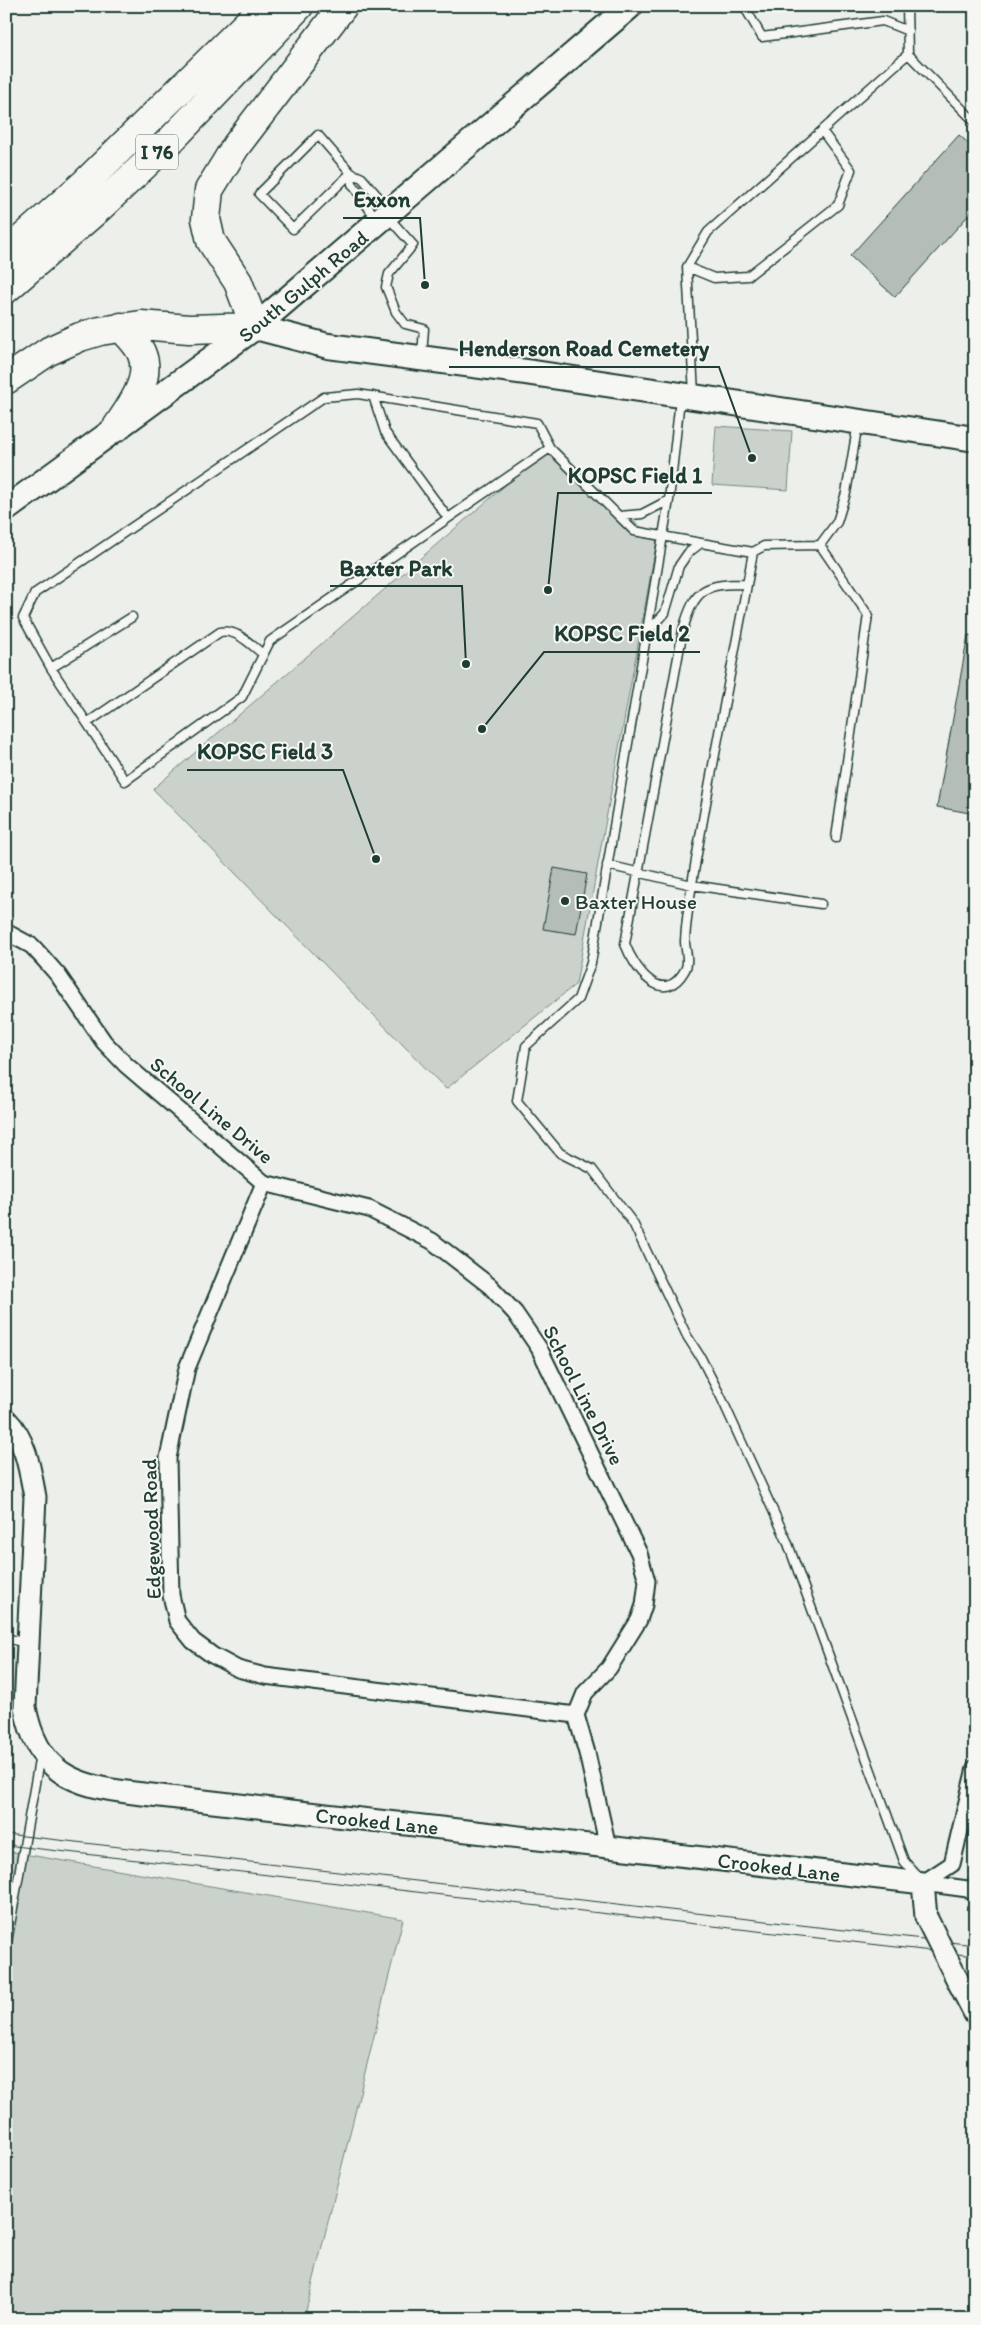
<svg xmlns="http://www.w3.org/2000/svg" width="981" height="2325" viewBox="0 0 981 2325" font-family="Itim,sans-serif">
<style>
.green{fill:#cbd2cc;stroke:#758880}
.building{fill:#b4bdb8;stroke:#1f3d34}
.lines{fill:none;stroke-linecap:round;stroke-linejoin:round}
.lane-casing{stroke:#1f3d34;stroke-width:11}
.street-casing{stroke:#1f3d34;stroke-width:19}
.secondary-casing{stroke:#1f3d34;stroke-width:25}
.primary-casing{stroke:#1f3d34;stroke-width:28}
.highway-casing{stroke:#1f3d34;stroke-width:31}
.path{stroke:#1f3d34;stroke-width:3;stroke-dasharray:5 4;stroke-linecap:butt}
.lane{stroke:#f6f6f2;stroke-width:8}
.street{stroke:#f6f6f2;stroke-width:15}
.secondary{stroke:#f6f6f2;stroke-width:21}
.primary{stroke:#f6f6f2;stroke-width:24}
.highway{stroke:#f6f6f2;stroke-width:28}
.tram{stroke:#1f3d34;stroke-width:1}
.secondary-bridge-casing{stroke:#1f3d34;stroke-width:25;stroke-linecap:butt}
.secondary-bridge{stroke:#f6f6f2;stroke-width:21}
.poi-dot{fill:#1f3d34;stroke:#f6f6f2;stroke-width:2}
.labels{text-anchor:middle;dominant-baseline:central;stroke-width:4;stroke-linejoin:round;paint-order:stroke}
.shield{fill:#f6f6f2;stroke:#60746d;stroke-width:1}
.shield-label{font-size:20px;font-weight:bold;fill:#1f3d34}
.street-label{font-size:21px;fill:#1f3d34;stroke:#f6f6f2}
.poi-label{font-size:21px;fill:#1f3d34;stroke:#f6f6f2;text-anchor:start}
.leader{fill:none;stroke:#1f3d34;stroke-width:2}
.callout-dot{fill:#1f3d34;stroke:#f6f6f2;stroke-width:2}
.callout-label{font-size:22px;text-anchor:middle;font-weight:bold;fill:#1f3d34;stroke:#f6f6f2;stroke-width:4;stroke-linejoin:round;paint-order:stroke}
</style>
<rect width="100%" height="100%" fill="#edefea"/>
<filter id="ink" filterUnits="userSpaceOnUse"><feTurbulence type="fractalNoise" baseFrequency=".02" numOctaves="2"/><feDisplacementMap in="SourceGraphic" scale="10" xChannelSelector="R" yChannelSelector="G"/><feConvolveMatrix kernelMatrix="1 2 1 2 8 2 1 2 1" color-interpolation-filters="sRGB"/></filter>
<g filter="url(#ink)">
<!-- green -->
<path class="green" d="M 716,426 L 792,431 L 788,490 L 712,485 Z
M 545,451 L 657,540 L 576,984 L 446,1089 L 153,789 Z
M 6,1851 L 403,1919 L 304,2319 L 6,2319 Z"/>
<!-- building -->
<path class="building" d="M 959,135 L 975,149 L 975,208 L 895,297 L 850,256 Z
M 968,635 L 975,636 L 975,814 L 937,807 Z
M 554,868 L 587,874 L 576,934 L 543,929 Z"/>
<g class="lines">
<defs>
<path id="lane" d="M 744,6 L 762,37 L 883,21 L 908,31
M 908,54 L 975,122
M 351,173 L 293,229 L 259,194 L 318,135 L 351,173 L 362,178 L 388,208
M 351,173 L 352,184 L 377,220
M 388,217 L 413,245 L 389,274 L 386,287 L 396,312 L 405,324 L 424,329 L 422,355
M 687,267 L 714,278 L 748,276 L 838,205 L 851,170 L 822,131
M 694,394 L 687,267 L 708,232 L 908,54 L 907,6
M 373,396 L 385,432 L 448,518
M 680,399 L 669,500 L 591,963 L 578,999 L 526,1046 L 517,1101 L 560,1153 L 592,1169 L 633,1223 L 687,1336 L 701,1358 L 721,1397 L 787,1541 L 904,1861 L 919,1878
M 550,448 L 537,423 L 358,394 L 324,397 L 35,593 L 23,618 L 51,668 L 125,781 L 242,697 L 270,641 L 550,448 L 634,531 L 701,543
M 620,516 L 642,514 L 669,500
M 747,584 C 705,584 695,587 683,630 L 625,944 C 634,968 663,1009 685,970 C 690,961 685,950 685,941 C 686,922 689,902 692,884 C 710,773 733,663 753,552 L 764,546 L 820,545
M 646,634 L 665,613 L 679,566 L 688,553 L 701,543 L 753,552
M 51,668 L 132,617
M 87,723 L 220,632 C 236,628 251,645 263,654
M 836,838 L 868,615 L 820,545 L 837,522 L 846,493 L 858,423
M 607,865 L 692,885 L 821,904
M 6,1638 L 26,1643
M 6,1948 L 40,1755"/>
<path id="street" d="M 6,932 L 32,946 L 43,958 L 58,975 L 104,1042 L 126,1065 L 264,1183 L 369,1209 L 432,1241 L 490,1286 L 515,1313 L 539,1348 L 639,1553 L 647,1581 L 644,1605 L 639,1620 L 609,1668 L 585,1693 L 576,1715 L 587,1753 L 608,1847
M 264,1183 L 187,1368 L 168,1458 L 171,1595 L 177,1621 L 193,1641 L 212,1655 L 238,1669 L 265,1676 L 576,1715
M 923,1883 L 952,1864 L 975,1768
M 923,1883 L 975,1890"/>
<path id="secondary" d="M 6,1420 C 26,1440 30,1470 35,1497 L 25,1707 C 37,1773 73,1786 134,1793 L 923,1883 L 926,1917
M 959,1983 L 975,2014"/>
<path id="primary" d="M 255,327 L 328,346 L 526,372 L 975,439
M 6,509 L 255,327 L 630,6"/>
<path id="highway" d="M 6,253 L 85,183 L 265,6
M 6,289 L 100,207 L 171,140 L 299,6
M 6,380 L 49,351 L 80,337 L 100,331 L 141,325 L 189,329 L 255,327 L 238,282 L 211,241 L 206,219 L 209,190 L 236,146 L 343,6
M 117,427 C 131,406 153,378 141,352 C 136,342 128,335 121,327"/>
</defs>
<!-- lane casing -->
<use href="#lane" class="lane-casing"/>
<!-- street casing -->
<use href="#street" class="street-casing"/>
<!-- secondary casing -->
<use href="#secondary" class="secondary-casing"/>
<!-- primary casing -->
<use href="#primary" class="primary-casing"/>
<!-- highway casing -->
<use href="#highway" class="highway-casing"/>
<!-- path -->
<path class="path" d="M 968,1905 L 967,1912 L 975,1913"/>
<!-- lane -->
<use href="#lane" class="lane"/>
<!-- street -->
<use href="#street" class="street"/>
<!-- secondary -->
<use href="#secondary" class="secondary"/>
<!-- primary -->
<use href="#primary" class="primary"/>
<!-- highway -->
<use href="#highway" class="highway"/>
<!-- tram -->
<path class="tram" d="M 6,1834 L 975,1945
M 6,1845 L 975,1956"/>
<defs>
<path id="secondary-bridge" d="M 926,1917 L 959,1983"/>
</defs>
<!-- secondary-bridge casing -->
<use href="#secondary-bridge" class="secondary-bridge-casing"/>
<!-- secondary-bridge -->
<use href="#secondary-bridge" class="secondary-bridge"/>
</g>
</g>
<!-- markers -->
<circle class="poi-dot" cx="565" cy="901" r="5"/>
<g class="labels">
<!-- shield labels -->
<rect class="shield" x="136" y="134.5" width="42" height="35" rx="4"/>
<g class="shield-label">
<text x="157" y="152">I 76</text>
</g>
<!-- street labels -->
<g class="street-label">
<text transform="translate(303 286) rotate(-40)">South Gulph Road</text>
<text transform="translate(212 1110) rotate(40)">School Line Drive</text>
<text transform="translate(584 1395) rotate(63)">School Line Drive</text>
<text transform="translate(151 1529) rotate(-92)">Edgewood Road</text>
<text transform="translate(377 1821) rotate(6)">Crooked Lane</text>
<text transform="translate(779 1867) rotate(7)">Crooked Lane</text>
</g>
<!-- poi labels -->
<g class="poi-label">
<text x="575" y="901">Baxter House</text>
</g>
</g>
<!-- callouts -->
<path class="leader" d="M425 285L420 218H343M752 458L719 367H449M548 590L558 493H712M466 664L462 586H330M482 729L544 652H700M376 859L343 770H187"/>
<g class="callout-dot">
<circle cx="425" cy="285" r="5"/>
<circle cx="752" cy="458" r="5"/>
<circle cx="548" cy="590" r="5"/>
<circle cx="466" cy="664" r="5"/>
<circle cx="482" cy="729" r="5"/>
<circle cx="376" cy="859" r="5"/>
</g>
<g class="callout-label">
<text x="382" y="207">Exxon</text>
<text x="584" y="356">Henderson Road Cemetery</text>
<text x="635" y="483">KOPSC Field 1</text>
<text x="396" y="576">Baxter Park</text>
<text x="622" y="641">KOPSC Field 2</text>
<text x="265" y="759">KOPSC Field 3</text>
</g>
<!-- margin -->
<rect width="981" height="2325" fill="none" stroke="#f6f6f2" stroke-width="25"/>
<rect x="12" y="12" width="956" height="2300" fill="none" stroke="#1f3d34" stroke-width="2" filter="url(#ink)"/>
</svg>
